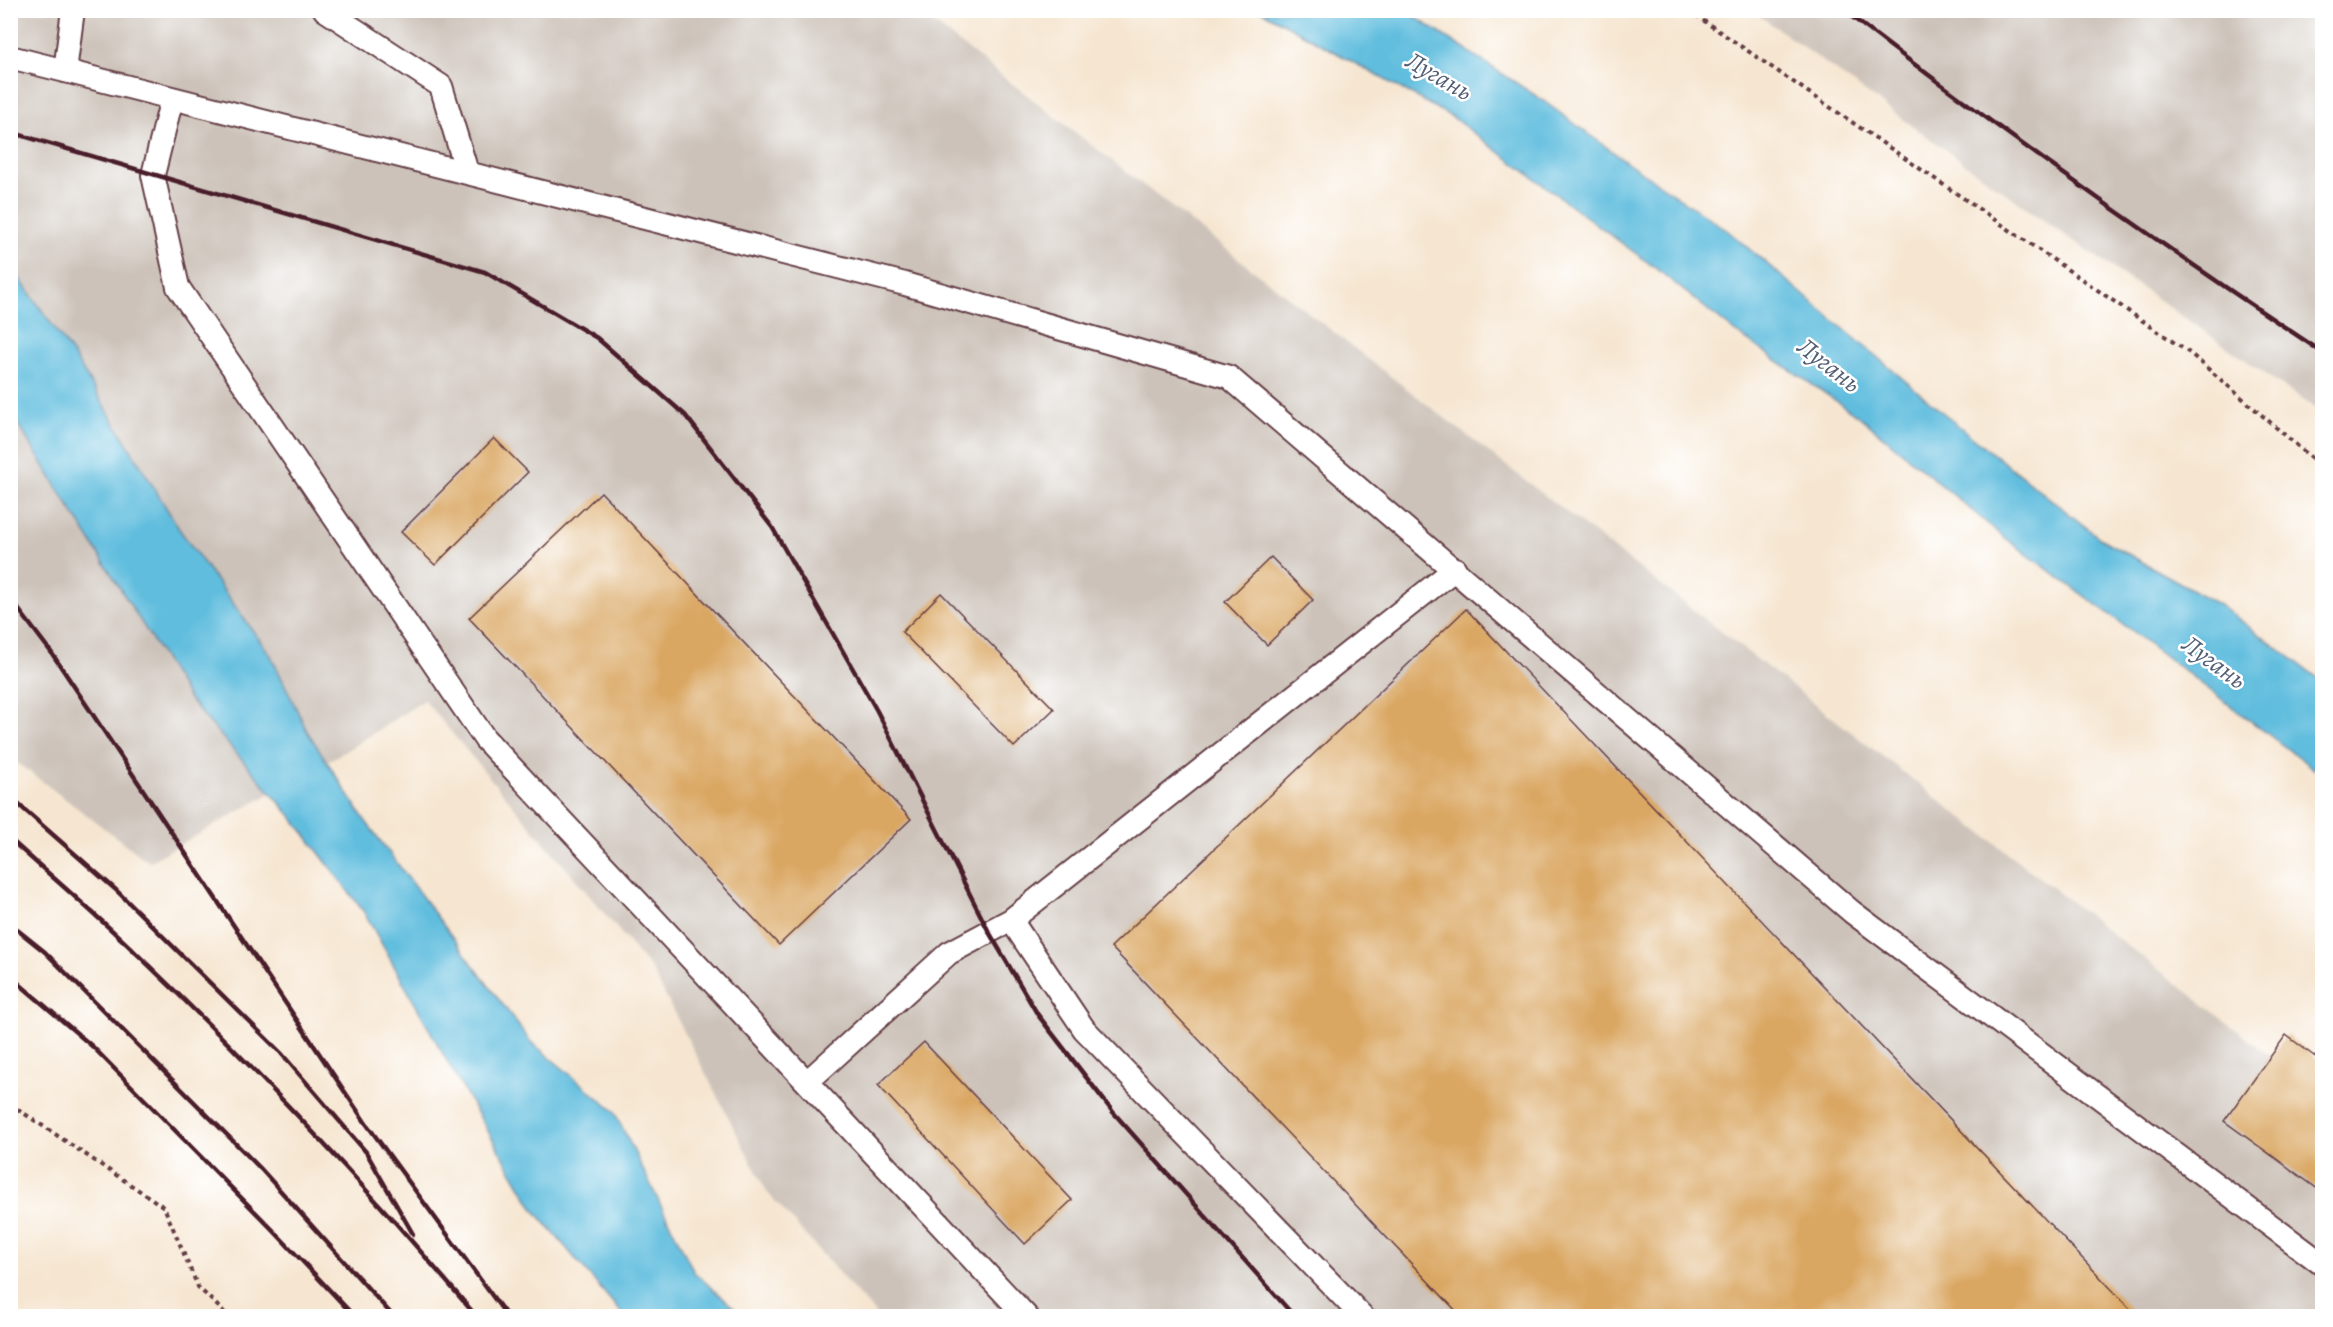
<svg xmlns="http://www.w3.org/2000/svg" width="2333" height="1327" viewBox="0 0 2333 1327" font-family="Alegreya,serif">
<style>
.industrial{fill:#ccc2b9}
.water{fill:#60bdde;stroke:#556e84;stroke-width:1.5}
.building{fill:#daa764}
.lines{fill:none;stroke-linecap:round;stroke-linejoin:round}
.lane-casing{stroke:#643d44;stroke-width:26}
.path{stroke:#643d44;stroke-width:4;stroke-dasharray:4.5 4.5;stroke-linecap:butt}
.lane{stroke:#fff;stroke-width:22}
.rail{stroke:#4a1f2b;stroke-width:4.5}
.labels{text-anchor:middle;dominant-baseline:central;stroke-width:5;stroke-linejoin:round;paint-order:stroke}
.water-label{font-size:26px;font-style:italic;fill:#535e73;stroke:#fff}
</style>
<rect width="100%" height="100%" fill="#fff"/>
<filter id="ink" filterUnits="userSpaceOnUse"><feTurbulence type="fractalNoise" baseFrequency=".0167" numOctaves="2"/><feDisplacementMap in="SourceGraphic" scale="12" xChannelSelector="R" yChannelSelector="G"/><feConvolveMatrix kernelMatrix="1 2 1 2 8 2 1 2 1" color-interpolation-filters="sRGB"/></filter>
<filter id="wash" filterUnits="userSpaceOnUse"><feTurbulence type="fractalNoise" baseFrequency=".008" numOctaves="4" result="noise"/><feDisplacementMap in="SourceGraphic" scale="24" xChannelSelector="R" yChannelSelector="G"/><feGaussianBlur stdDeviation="1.35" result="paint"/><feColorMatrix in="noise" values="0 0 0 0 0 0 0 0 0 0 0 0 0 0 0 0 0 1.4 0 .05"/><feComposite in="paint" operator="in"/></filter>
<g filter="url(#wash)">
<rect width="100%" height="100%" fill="#f6e6d1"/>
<!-- industrial -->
<path class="industrial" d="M 10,11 L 918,11 L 2322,1096 L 2322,1316 L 877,1316 L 767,1192 L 652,970 L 424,700 L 349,749 L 149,862 L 11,758 Z
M 1753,11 L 2322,11 L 2322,413 L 2039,217 Z"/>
<!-- water -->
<path class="water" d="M 1406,11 L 1541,99 L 1627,162 L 1728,231 L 1967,433 L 2101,539 L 2218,604 L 2322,681 L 2322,775 L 2120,622 L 2006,539 L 1861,418 L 1738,334 L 1658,270 L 1452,117 L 1261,11 Z
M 10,265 L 74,356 L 179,529 L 271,656 L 307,731 L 364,819 L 530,1041 L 614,1111 L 694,1272 L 743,1316 L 624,1316 L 535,1211 L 452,1070 L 364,912 L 292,817 L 189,699 L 11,413 Z"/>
<g id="blocks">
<!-- building -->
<path class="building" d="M 494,438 L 528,472 L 435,565 L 401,532 Z
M 601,492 L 911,819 L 779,945 L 469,618 Z
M 1271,557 L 1313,600 L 1267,645 L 1225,602 Z
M 941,593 L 1054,709 L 1014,747 L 902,632 Z
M 1466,609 L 2137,1316 L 1461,1316 L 1111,947 Z
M 2286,1035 L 2322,1062 L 2322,1192 L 2224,1121 Z
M 924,1042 L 1072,1200 L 1025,1244 L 878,1085 Z"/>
</g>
</g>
<g filter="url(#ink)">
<use href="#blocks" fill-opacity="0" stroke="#643d44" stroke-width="1.5"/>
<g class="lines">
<defs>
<path id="lane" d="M 325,10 L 441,86 L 467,172
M 10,57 L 905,284 L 1229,377 L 1852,912 L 2322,1264
M 65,71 L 73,10
M 172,98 L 153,175 L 178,287 L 485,739 L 1026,1316
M 1011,920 L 1084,1029 L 1362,1316
M 807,1082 L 949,953 L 1011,920 L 1455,569"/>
</defs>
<!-- lane casing -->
<use href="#lane" class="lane-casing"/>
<!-- path -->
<path class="path" d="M 1688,10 L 2191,354 L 2322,467
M 10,1104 L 164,1207 L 198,1287 L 228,1316"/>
<!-- lane -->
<use href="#lane" class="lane"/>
<!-- rail -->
<path class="rail" d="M 1843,10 C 1999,130 2159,244 2322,352
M 10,132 L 485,272 L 597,338 L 685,415 L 772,527 L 877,711 L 989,932 L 1038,1015 L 1113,1112 L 1294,1316
M 10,598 L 51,652 L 365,1122 L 507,1316
M 10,797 L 116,890 L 281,1053 L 366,1152 L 413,1234
M 10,839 C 53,878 97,915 138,955 C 257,1069 370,1190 476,1316
M 10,924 L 45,952 L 260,1168 L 393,1316
M 10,976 L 93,1047 L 272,1229 L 354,1316"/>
</g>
</g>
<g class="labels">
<!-- water labels -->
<g class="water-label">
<text transform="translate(1439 76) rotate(30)">Лугань</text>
<text transform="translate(1829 365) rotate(38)">Лугань</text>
<text transform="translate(2214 662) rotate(36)">Лугань</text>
</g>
</g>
<!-- margin -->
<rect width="2333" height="1327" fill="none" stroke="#fff" stroke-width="36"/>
</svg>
